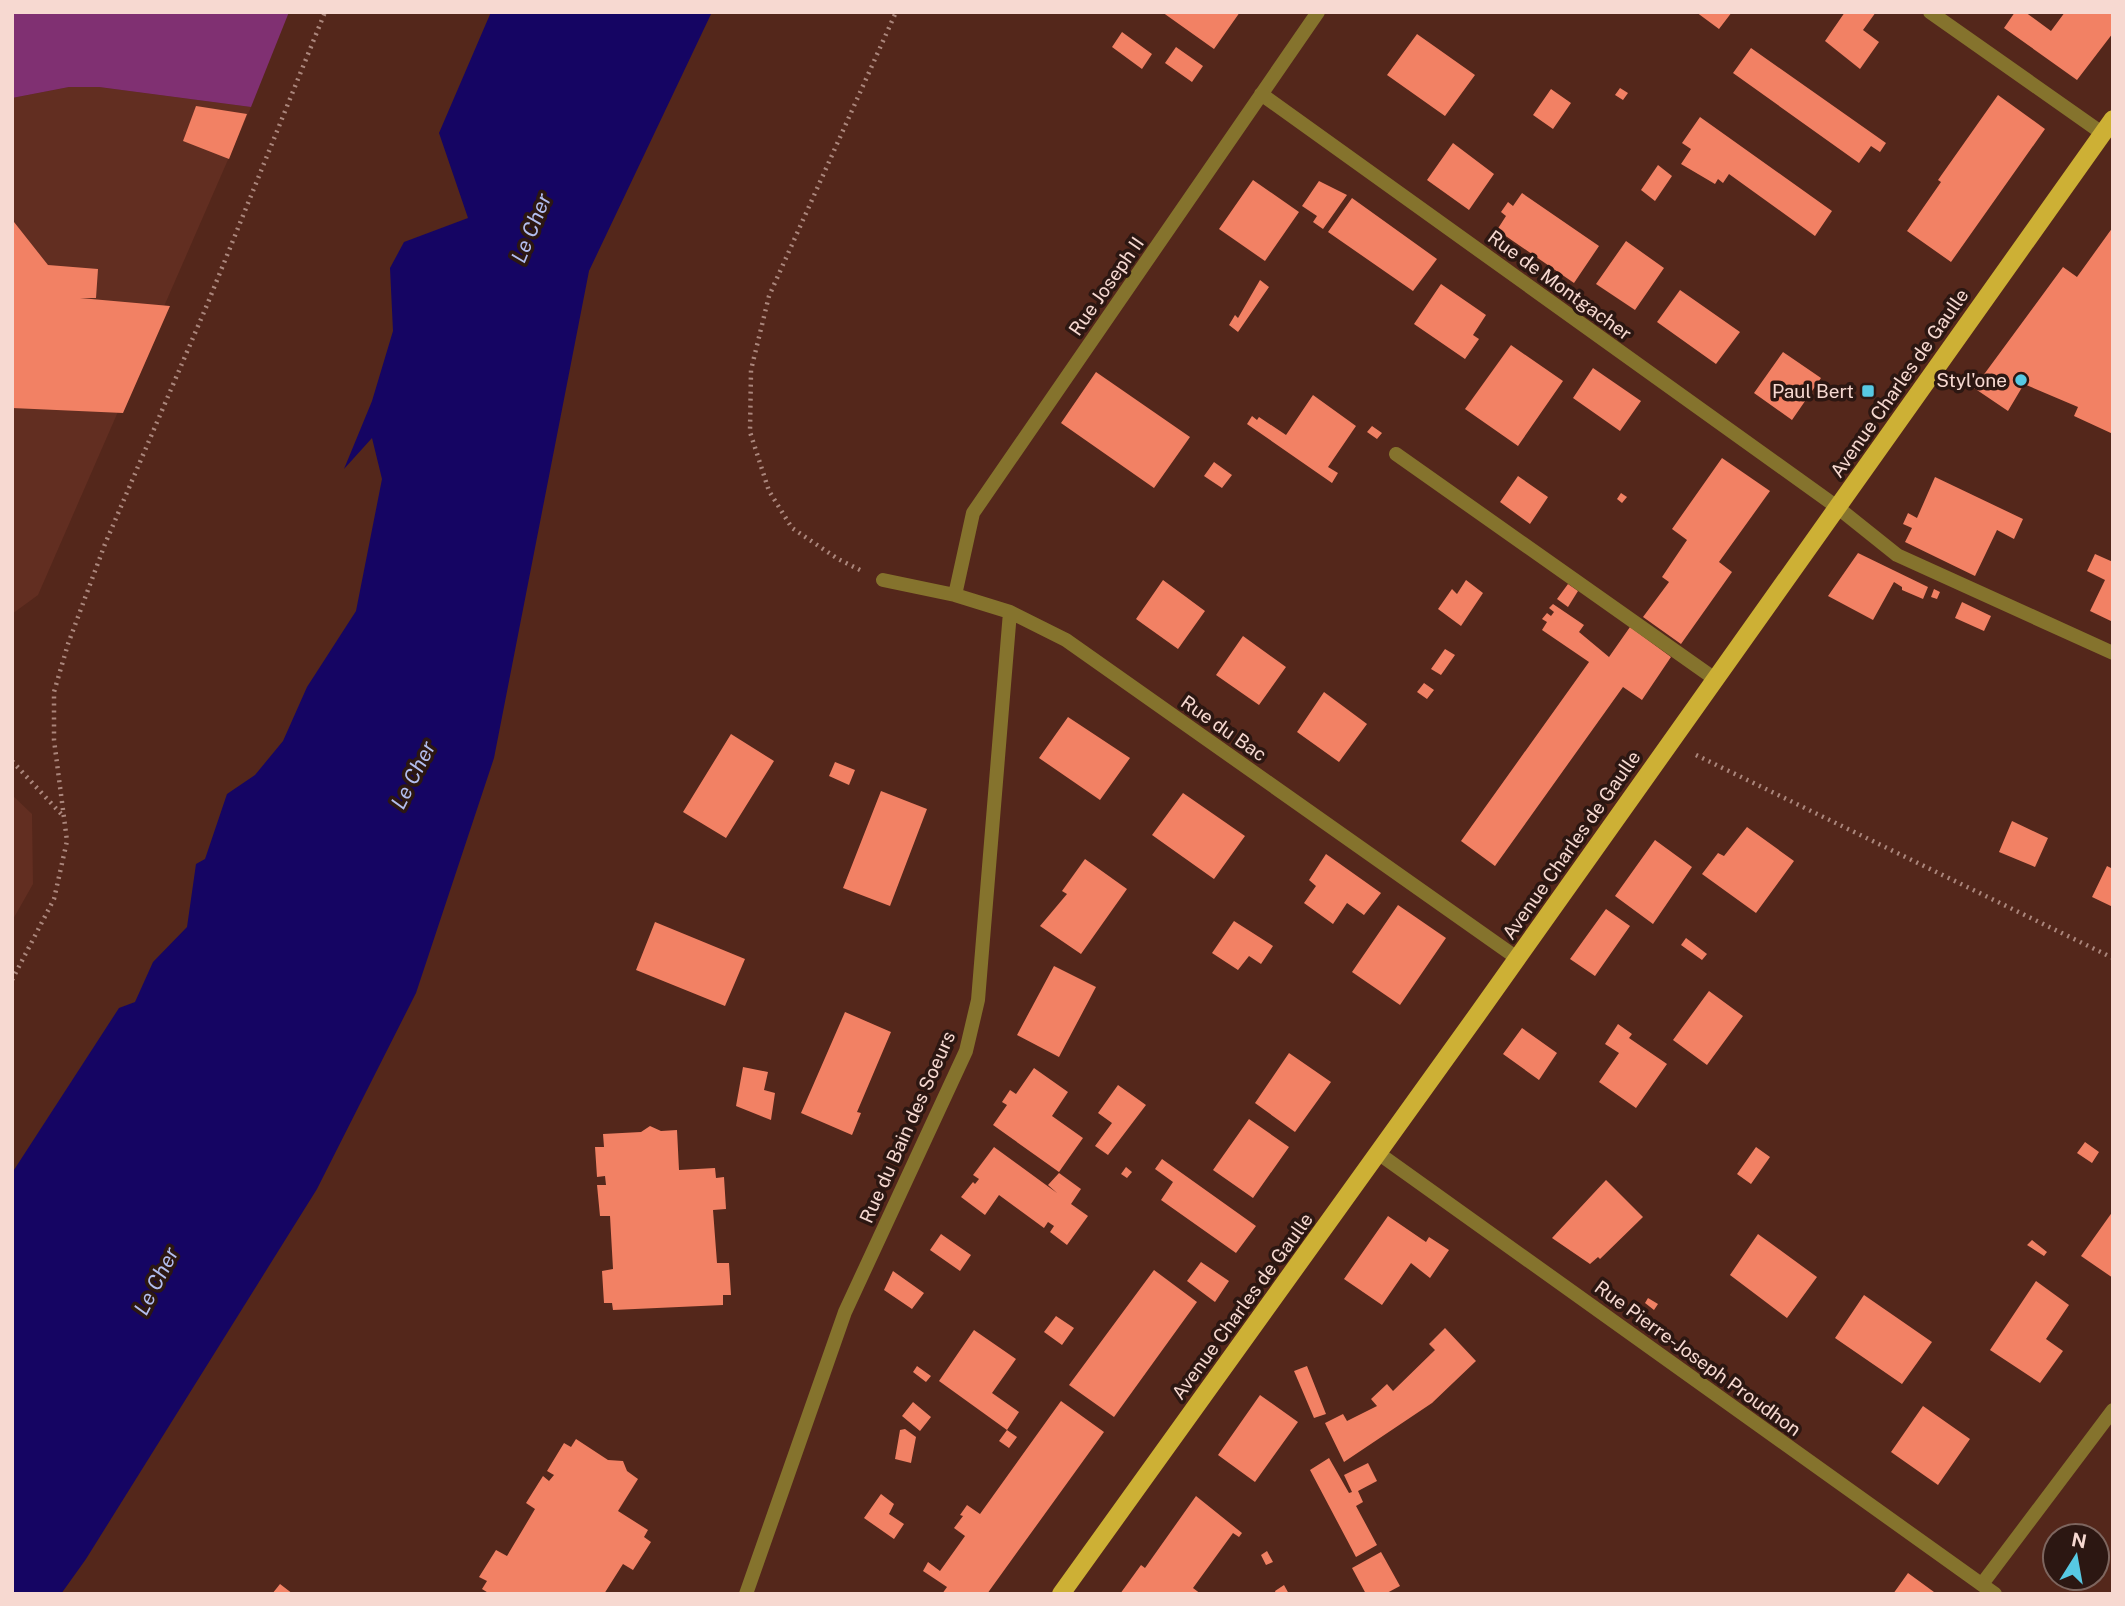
<svg xmlns="http://www.w3.org/2000/svg" width="2125" height="1606" viewBox="0 0 2125 1606" font-family="'Public Sans',sans-serif">
<style>
.built{fill:#622e21}
.green{fill:#803072}
.water{fill:#150563}
.building{fill:#f28164}
.lines{fill:none;stroke-linecap:round;stroke-linejoin:round}
.path{stroke:#ab867c;stroke-width:4.5;stroke-dasharray:2 5;stroke-linecap:butt}
.service{stroke:#85732d;stroke-width:14}
.minor{stroke:#85732d;stroke-width:14}
.primary{stroke:#cdb035;stroke-width:18}
.poi-dot{fill:#57c9e3;stroke:#2c1712;stroke-width:2.5}
.labels{text-anchor:middle;dominant-baseline:central;stroke-width:7;stroke-linejoin:round;paint-order:stroke}
.street-label{font-size:19px;fill:#f7d9d1;stroke:#2c1712}
.poi-label{font-size:19px;fill:#f7d9d1;stroke:#2c1712;text-anchor:end}
.water-label{font-size:21px;font-style:italic;fill:#b2bdee;stroke:#2c1712}
</style>
<rect width="100%" height="100%" fill="#54271b"/>
<!-- built -->
<path class="built" d="M 69,87 L 99,87 L 251,107 L 38,595 L 12,614 L 12,98 Z
M 12,795 L 32,814 L 33,884 L 12,921 Z"/>
<!-- green -->
<path class="green" d="M 12,12 L 289,12 L 251,107 L 99,87 L 69,87 L 12,98 Z"/>
<!-- water -->
<path class="water" d="M 491,12 L 712,12 L 589,271 L 494,758 L 416,993 L 317,1189 L 86,1559 L 61,1594 L 12,1594 L 12,1173 L 119,1008 L 135,1002 L 153,962 L 187,927 L 196,864 L 205,859 L 227,794 L 255,775 L 283,741 L 307,687 L 356,611 L 382,479 L 372,438 L 344,469 L 372,401 L 393,331 L 390,268 L 404,242 L 468,218 L 439,133 Z"/>
<!-- building -->
<path class="building" d="M 1162,12 L 1240,12 L 1214,49 Z
M 1696,12 L 1732,12 L 1719,29 Z
M 1845,12 L 1876,12 L 1863,30 L 1879,42 L 1860,69 L 1825,41 Z
M 2015,12 L 2025,12 L 2051,31 L 2065,12 L 2113,12 L 2113,33 L 2077,80 L 2004,28 Z
M 1122,32 L 1152,54 L 1142,69 L 1112,47 Z
M 1417,34 L 1475,75 L 1445,116 L 1387,75 Z
M 1176,47 L 1203,66 L 1192,82 L 1165,63 Z
M 1751,48 L 1886,143 L 1880,152 L 1871,146 L 1859,163 L 1733,73 Z
M 1620,88 L 1628,93 L 1623,100 L 1615,95 Z
M 1551,89 L 1571,103 L 1553,129 L 1533,115 Z
M 1998,95 L 2045,129 L 1951,262 L 1907,231 L 1941,182 L 1938,180 Z
M 196,106 L 247,114 L 229,159 L 183,141 Z
M 1700,117 L 1832,211 L 1815,236 L 1729,174 L 1723,183 L 1718,179 L 1715,184 L 1681,164 L 1691,149 L 1682,143 Z
M 1453,143 L 1494,174 L 1469,210 L 1427,180 Z
M 1658,165 L 1672,176 L 1655,201 L 1641,190 Z
M 1253,180 L 1299,212 L 1265,261 L 1219,229 Z
M 1319,181 L 1347,195 L 1323,229 L 1313,222 L 1317,216 L 1302,206 Z
M 1522,193 L 1599,246 L 1574,283 L 1497,230 L 1506,216 L 1501,212 L 1508,202 L 1513,206 Z
M 1352,198 L 1437,259 L 1413,291 L 1328,232 Z
M 14,222 L 48,265 L 98,269 L 96,298 L 80,298 L 170,306 L 123,413 L 12,408 Z
M 2113,227 L 2113,434 L 2074,416 L 2078,407 L 2024,384 L 2008,411 L 1974,388 L 2063,267 L 2077,277 Z
M 1626,241 L 1664,268 L 1635,310 L 1596,284 Z
M 1260,280 L 1269,287 L 1238,332 L 1229,325 L 1235,315 L 1238,318 Z
M 1441,284 L 1486,315 L 1473,335 L 1479,339 L 1465,359 L 1414,324 Z
M 1680,290 L 1740,332 L 1716,364 L 1657,322 Z
M 1511,345 L 1563,381 L 1518,446 L 1465,409 Z
M 1783,352 L 1821,378 L 1792,420 L 1754,393 Z
M 1593,368 L 1641,401 L 1620,431 L 1573,398 Z
M 1096,372 L 1190,437 L 1154,488 L 1061,423 Z
M 1313,395 L 1356,426 L 1328,467 L 1338,473 L 1332,483 L 1247,424 L 1252,416 L 1257,420 L 1259,417 L 1286,435 Z
M 1372,426 L 1382,433 L 1377,439 L 1367,432 Z
M 1722,458 L 1770,491 L 1719,562 L 1732,572 L 1681,644 L 1643,617 L 1669,582 L 1662,577 L 1687,540 L 1672,529 Z
M 1214,462 L 1232,475 L 1222,488 L 1204,476 Z
M 1518,476 L 1548,497 L 1530,524 L 1500,502 Z
M 1935,477 L 2023,519 L 2014,539 L 1997,530 L 1975,576 L 1905,542 L 1912,528 L 1903,524 L 1908,513 L 1917,518 Z
M 1621,493 L 1627,497 L 1622,503 L 1617,499 Z
M 1858,553 L 1928,587 L 1923,599 L 1902,590 L 1902,587 L 1894,582 L 1873,620 L 1828,596 Z
M 2095,554 L 2113,562 L 2113,622 L 2090,611 L 2105,580 L 2087,571 Z
M 1163,580 L 1205,611 L 1178,649 L 1136,619 Z
M 1466,580 L 1483,593 L 1461,626 L 1438,609 L 1452,589 L 1457,594 Z
M 1568,584 L 1578,591 L 1568,607 L 1557,599 Z
M 1934,589 L 1940,592 L 1937,599 L 1931,597 Z
M 1962,602 L 1991,616 L 1984,631 L 1955,618 Z
M 1553,604 L 1584,625 L 1579,632 L 1609,657 L 1630,627 L 1671,657 L 1642,700 L 1623,687 L 1495,866 L 1461,841 L 1589,662 L 1542,630 L 1547,622 L 1542,619 L 1547,613 L 1551,616 L 1554,612 L 1549,608 Z
M 1243,636 L 1286,667 L 1259,705 L 1216,675 Z
M 1445,649 L 1455,655 L 1441,675 L 1431,669 Z
M 1424,683 L 1434,690 L 1427,699 L 1417,692 Z
M 1324,692 L 1367,724 L 1339,762 L 1297,732 Z
M 1068,717 L 1130,758 L 1100,800 L 1039,758 Z
M 731,734 L 774,761 L 726,838 L 683,812 Z
M 835,762 L 855,770 L 849,785 L 829,776 Z
M 881,791 L 927,809 L 890,906 L 843,888 Z
M 1183,793 L 1245,836 L 1214,879 L 1152,835 Z
M 2012,821 L 2048,838 L 2035,867 L 1999,852 Z
M 1747,827 L 1794,861 L 1756,913 L 1702,874 L 1718,853 L 1724,856 Z
M 1655,840 L 1692,867 L 1653,924 L 1615,896 Z
M 1326,854 L 1381,893 L 1364,915 L 1347,903 L 1333,924 L 1304,903 L 1316,886 L 1309,880 Z
M 1085,859 L 1127,889 L 1081,954 L 1040,926 L 1067,894 L 1062,891 Z
M 2107,866 L 2113,869 L 2113,907 L 2092,897 Z
M 1398,905 L 1446,938 L 1400,1005 L 1352,972 Z
M 1606,909 L 1630,926 L 1595,976 L 1570,959 Z
M 1234,921 L 1273,946 L 1261,964 L 1249,956 L 1238,970 L 1212,953 Z
M 655,922 L 745,959 L 725,1006 L 636,970 Z
M 1686,938 L 1707,954 L 1702,960 L 1681,945 Z
M 1054,966 L 1096,987 L 1059,1057 L 1017,1035 Z
M 1709,991 L 1743,1016 L 1707,1065 L 1673,1040 Z
M 845,1012 L 891,1032 L 857,1112 L 861,1113 L 852,1135 L 801,1113 Z
M 1618,1024 L 1632,1034 L 1629,1038 L 1667,1064 L 1636,1108 L 1599,1082 L 1619,1053 L 1605,1044 Z
M 1522,1028 L 1557,1053 L 1539,1080 L 1503,1054 Z
M 1289,1053 L 1331,1082 L 1295,1132 L 1255,1103 Z
M 743,1067 L 768,1072 L 764,1090 L 775,1093 L 771,1120 L 736,1106 Z
M 1034,1068 L 1068,1092 L 1052,1116 L 1083,1138 L 1059,1172 L 993,1125 L 1007,1105 L 1002,1102 L 1010,1090 L 1016,1094 Z
M 1118,1085 L 1146,1105 L 1108,1155 L 1095,1146 L 1112,1123 L 1098,1113 Z
M 1249,1119 L 1289,1147 L 1253,1198 L 1213,1170 Z
M 650,1126 L 661,1131 L 677,1130 L 679,1170 L 715,1168 L 716,1178 L 724,1177 L 726,1209 L 713,1210 L 717,1263 L 729,1263 L 731,1295 L 723,1295 L 723,1305 L 613,1310 L 612,1303 L 604,1303 L 602,1271 L 613,1269 L 610,1216 L 600,1216 L 597,1185 L 606,1185 L 605,1176 L 597,1177 L 595,1147 L 604,1147 L 603,1134 L 641,1132 Z
M 2085,1142 L 2099,1152 L 2092,1163 L 2077,1153 Z
M 994,1147 L 1057,1193 L 1048,1185 L 1059,1173 L 1081,1189 L 1071,1204 L 1088,1216 L 1067,1245 L 1050,1232 L 1054,1226 L 1048,1222 L 1044,1228 L 999,1195 L 985,1215 L 961,1197 L 973,1182 L 975,1184 L 979,1179 L 973,1175 Z
M 1756,1147 L 1770,1157 L 1751,1184 L 1737,1174 Z
M 1162,1159 L 1256,1226 L 1236,1253 L 1161,1200 L 1173,1182 L 1155,1169 Z
M 1126,1167 L 1132,1172 L 1127,1178 L 1121,1174 Z
M 1606,1180 L 1643,1217 L 1600,1259 L 1598,1257 L 1590,1264 L 1552,1238 Z
M 2113,1211 L 2113,1278 L 2081,1256 Z
M 1388,1216 L 1426,1242 L 1429,1237 L 1449,1250 L 1430,1278 L 1411,1263 L 1382,1305 L 1344,1279 Z
M 941,1234 L 971,1255 L 960,1271 L 930,1250 Z
M 1758,1234 L 1817,1277 L 1787,1318 L 1730,1275 Z
M 2032,1240 L 2047,1252 L 2044,1256 L 2027,1245 Z
M 1201,1262 L 1229,1281 L 1215,1302 L 1187,1281 Z
M 1154,1270 L 1197,1302 L 1114,1417 L 1069,1385 Z
M 893,1271 L 924,1293 L 912,1309 L 884,1290 Z
M 2036,1281 L 2069,1305 L 2046,1339 L 2063,1351 L 2040,1383 L 1990,1350 Z
M 1864,1295 L 1932,1342 L 1902,1384 L 1835,1338 Z
M 1648,1298 L 1658,1304 L 1654,1310 L 1645,1303 Z
M 1056,1316 L 1074,1328 L 1062,1345 L 1044,1332 Z
M 1445,1328 L 1476,1361 L 1432,1403 L 1344,1462 L 1325,1423 L 1343,1414 L 1347,1421 L 1377,1406 L 1371,1399 L 1387,1384 L 1393,1391 L 1435,1350 L 1429,1344 Z
M 974,1330 L 1016,1359 L 992,1393 L 1019,1412 L 1007,1430 L 939,1381 Z
M 917,1366 L 931,1376 L 926,1382 L 913,1372 Z
M 1307,1366 L 1326,1414 L 1314,1418 L 1294,1371 Z
M 1260,1395 L 1298,1422 L 1255,1482 L 1218,1455 Z
M 1061,1401 L 1104,1432 L 987,1594 L 942,1594 L 947,1587 L 923,1571 L 928,1562 L 940,1571 L 965,1536 L 954,1528 L 963,1516 L 960,1515 L 967,1505 L 980,1514 Z
M 913,1402 L 931,1417 L 920,1431 L 902,1416 Z
M 1923,1406 L 1970,1439 L 1938,1485 L 1891,1452 Z
M 905,1429 L 916,1437 L 911,1463 L 895,1459 L 900,1430 Z
M 1007,1430 L 1017,1437 L 1009,1448 L 999,1441 Z
M 576,1439 L 608,1460 L 623,1461 L 627,1471 L 638,1479 L 618,1511 L 648,1530 L 644,1537 L 651,1542 L 633,1570 L 623,1564 L 604,1594 L 490,1594 L 482,1589 L 487,1581 L 479,1577 L 496,1550 L 507,1556 L 535,1509 L 526,1503 L 543,1476 L 549,1481 L 554,1475 L 547,1471 L 564,1443 L 571,1447 Z
M 1329,1458 L 1349,1493 L 1352,1492 L 1344,1475 L 1368,1463 L 1377,1481 L 1358,1491 L 1363,1502 L 1356,1506 L 1377,1545 L 1356,1557 L 1310,1470 Z
M 881,1494 L 894,1504 L 889,1514 L 904,1524 L 894,1539 L 864,1518 Z
M 1196,1496 L 1242,1533 L 1239,1537 L 1233,1533 L 1193,1588 L 1201,1594 L 1120,1594 L 1141,1565 L 1145,1568 Z
M 1267,1551 L 1273,1562 L 1266,1565 L 1261,1555 Z
M 1381,1552 L 1400,1586 L 1385,1594 L 1366,1594 L 1352,1568 Z
M 1908,1573 L 1934,1592 L 1933,1594 L 1893,1594 Z
M 280,1584 L 293,1594 L 272,1594 Z
M 1284,1585 L 1289,1594 L 1276,1594 L 1275,1591 Z"/>
<g class="lines">
<!-- path -->
<path class="path" d="M 860,570 L 838,559 L 792,528 L 769,491 L 750,432 L 751,370 L 769,296 L 896,12
M 1696,755 L 2113,958
M 12,761 L 64,817
M 12,980 L 54,899 L 67,841 L 54,740 L 54,692 L 68,644 L 105,544 L 207,305 L 325,12"/>
<!-- service -->
<path class="service" d="M 1396,454 L 1715,679"/>
<!-- minor -->
<path class="minor" d="M 1930,12 L 2102,133
M 1261,94 L 1837,507 L 1897,555 L 2113,653
M 883,580 L 955,595 L 1010,612 L 1066,640 L 1517,958
M 955,595 L 973,513 L 1318,12
M 1378,1153 L 1995,1594
M 1982,1584 L 2113,1410
M 746,1594 L 845,1312 L 966,1051 L 978,1000 L 1010,612"/>
<!-- primary -->
<path class="primary" d="M 1061,1594 L 1477,1015 L 2113,119"/>
</g>
<!-- markers -->
<g class="poi-dot">
<circle cx="2021" cy="380" r="7"/>
<rect x="1861" y="384" width="14" height="14" rx="3.5"/>
</g>
<g class="labels">
<!-- street labels -->
<g class="street-label">
<text transform="translate(1560 285) rotate(36)">Rue de Montgacher</text>
<text transform="translate(1106 286) rotate(-55)">Rue Joseph II</text>
<text transform="translate(1899 383) rotate(-55)">Avenue Charles de Gaulle</text>
<text transform="translate(1224 728) rotate(35)">Rue du Bac</text>
<text transform="translate(1571 845) rotate(-55)">Avenue Charles de Gaulle</text>
<text transform="translate(907 1127) rotate(-66)">Rue du Bain des Soeurs</text>
<text transform="translate(1242 1306) rotate(-54)">Avenue Charles de Gaulle</text>
<text transform="translate(1698 1358) rotate(36)">Rue Pierre-Joseph Proudhon</text>
</g>
<!-- poi labels -->
<g class="poi-label">
<text x="2007" y="380">Styl'one</text>
<text x="1854" y="391">Paul Bert</text>
</g>
<!-- water labels -->
<g class="water-label">
<text transform="translate(531 228) rotate(-68)">Le Cher</text>
<text transform="translate(413 775) rotate(-63)">Le Cher</text>
<text transform="translate(156 1281) rotate(-63)">Le Cher</text>
</g>
</g>
<!-- border -->
<rect width="2125" height="1606" fill="none" stroke="#f7d9d1" stroke-width="28"/>
<!-- north arrow -->
<g transform="translate(2076 1557) rotate(11)"><circle r="33" fill="#2c1712" stroke="#7d655e" stroke-width="2"/>
<path d="M0-5L12 26L0 18L-12 26Z" fill="#57c9e3"/>
<text y="-10" font-size="19" font-weight="bold" text-anchor="middle" fill="#f7d9d1">N</text>
</g>
</svg>
